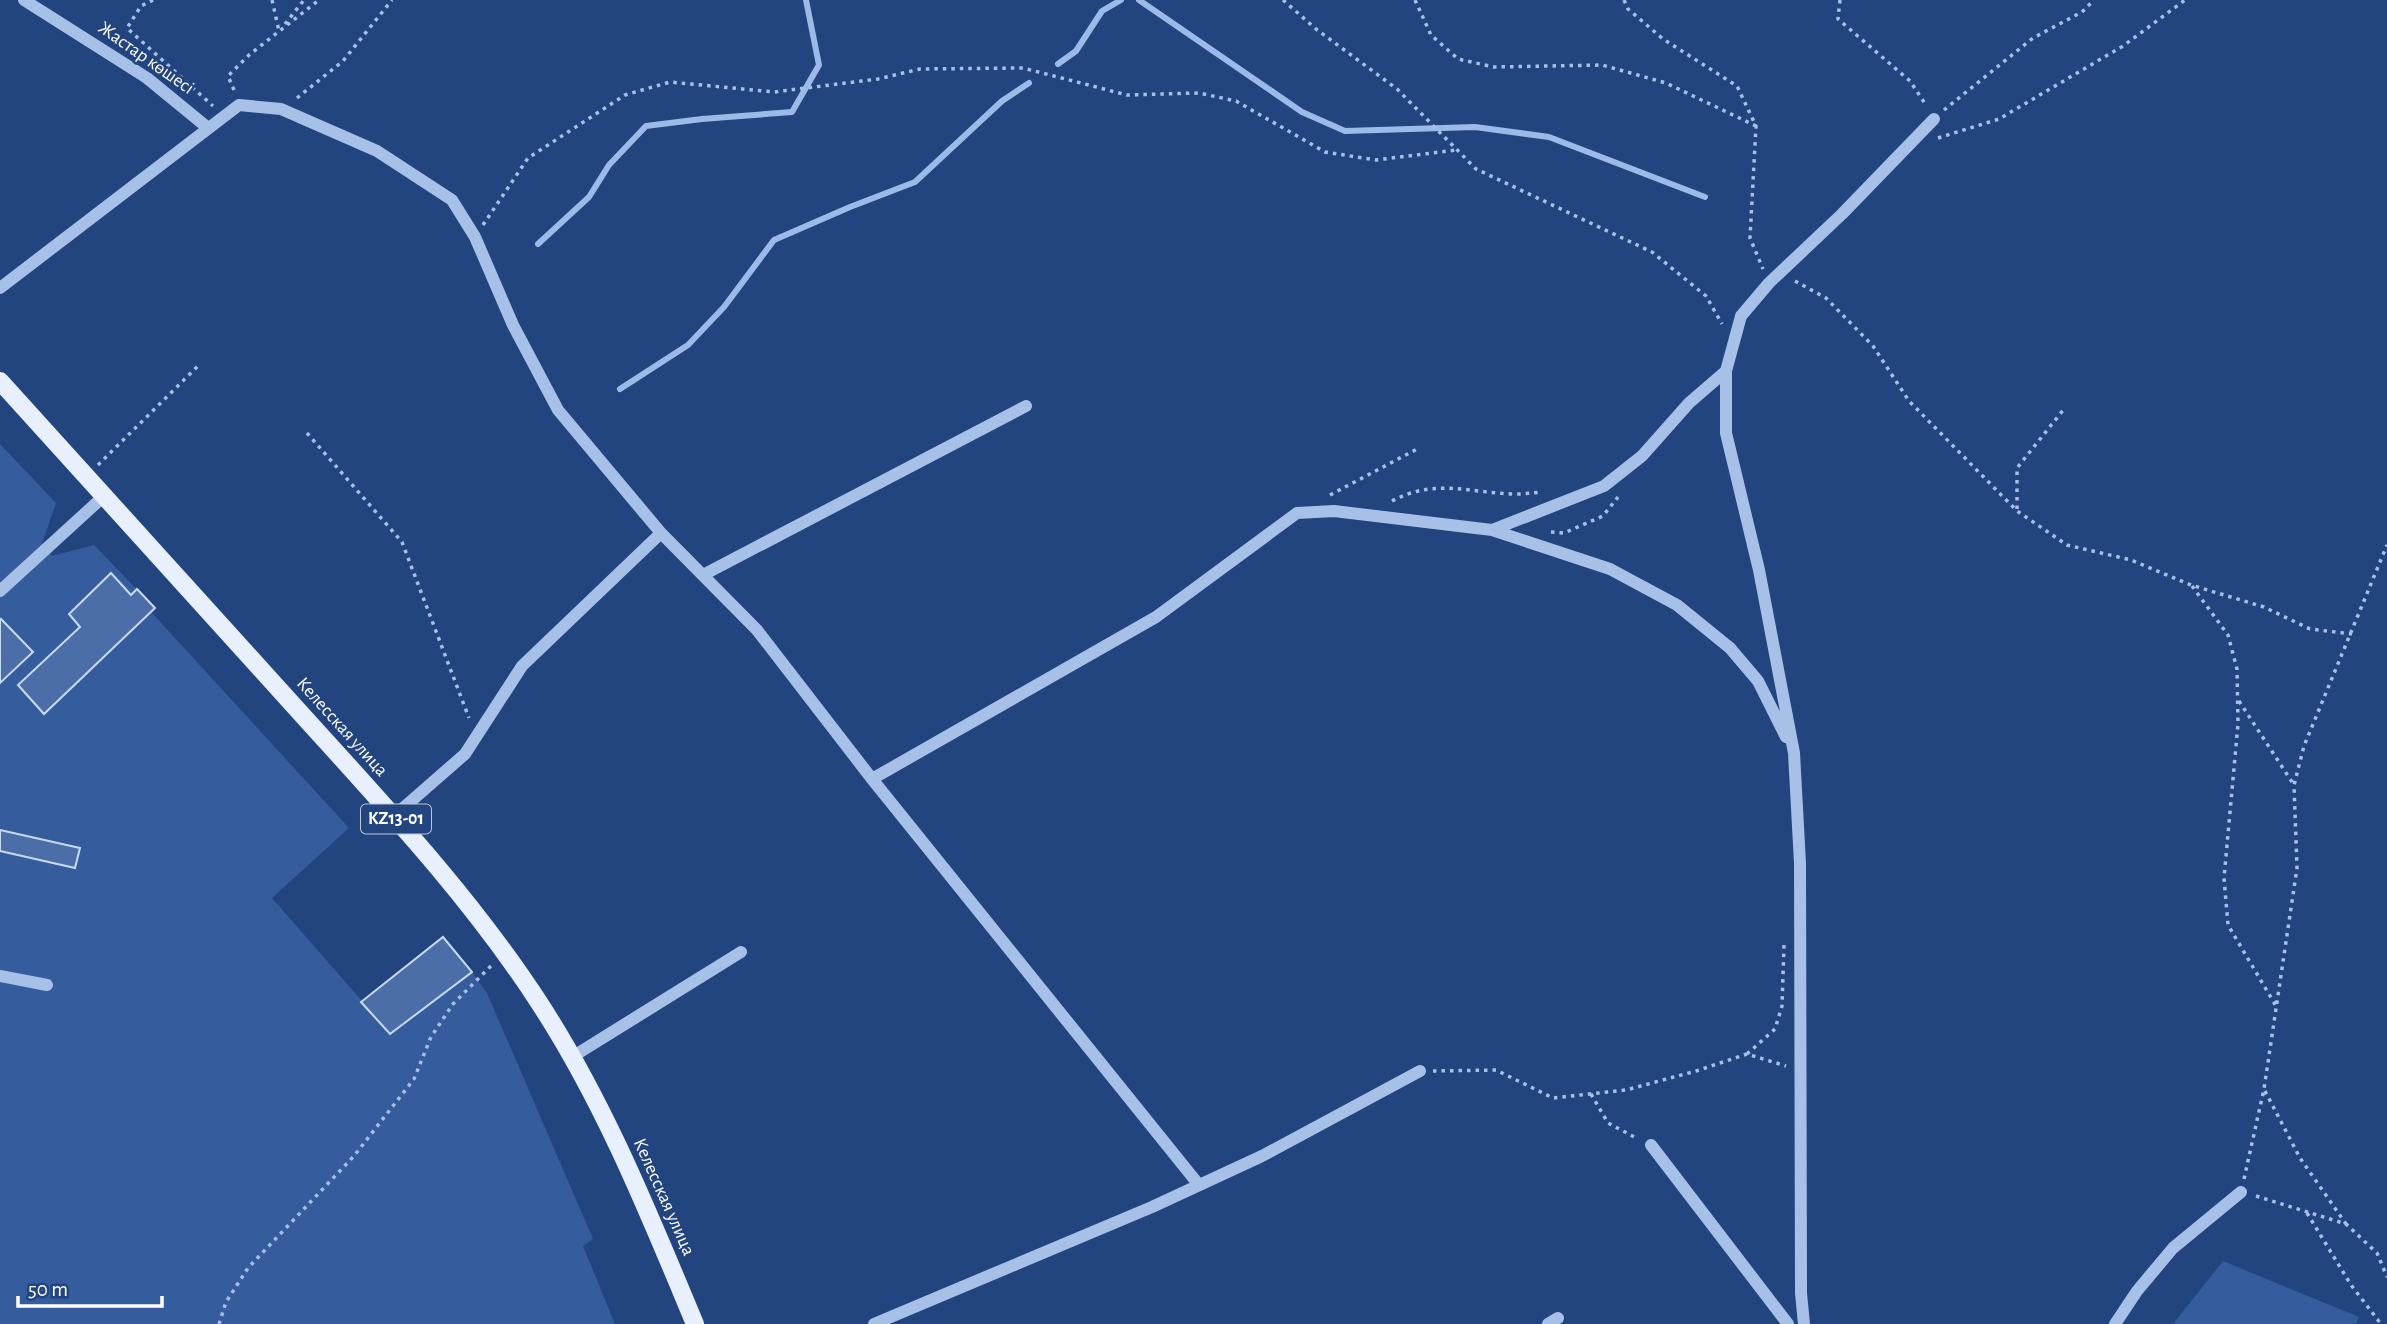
<svg xmlns="http://www.w3.org/2000/svg" width="2387" height="1324" viewBox="0 0 2387 1324" font-family="'Alegreya Sans',sans-serif">
<style>
.green{fill:#355d9d}
.lines{fill:none;stroke-linecap:round;stroke-linejoin:round}
.stream{stroke:#9bbae8;stroke-width:6}
.building{fill:#4b6ea8;stroke:#cadbf5;stroke-width:2}
.path{stroke:#a7c0e7;stroke-width:3.5;stroke-dasharray:3.5 5;stroke-linecap:butt}
.minor{stroke:#a7c0e7;stroke-width:12}
.major{stroke:#e8effd;stroke-width:18}
.labels{text-anchor:middle;dominant-baseline:central;stroke-width:5;stroke-linejoin:round;paint-order:stroke}
.shield{fill:#22447f;stroke:#bdc7d9;stroke-width:2}
.shield-label{font-size:18px;font-weight:bold;fill:#fff}
.street-label{font-size:19px;fill:#fff;stroke:#22447f}
</style>
<rect width="100%" height="100%" fill="#22447f"/>
<!-- green -->
<path class="green" d="M 0,444 L 56,503 L 42,544 L 52,556 L 94,545 L 155,608 L 152,613 L 349,828 L 272,898 L 390,1033 L 472,972 L 487,993 L 593,1239 L 583,1246 L 615,1324 L 0,1324 Z
M 2223,1261 L 2359,1317 L 2356,1324 L 2173,1324 Z"/>
<g class="lines">
<!-- stream -->
<path class="stream" d="M 1139,0 L 1302,112 L 1345,131 L 1475,127 L 1549,137 L 1705,197
M 1058,64 L 1076,51 L 1102,11 L 1121,0
M 538,244 L 589,197 L 609,165 L 646,126 L 702,119 L 792,112 L 819,65 L 806,0
M 620,389 L 688,345 L 724,307 L 774,240 L 850,207 L 915,182 L 1002,101 L 1029,83"/>
</g>
<!-- building -->
<path class="building" d="M 111,573 L 131,595 L 137,589 L 155,608 L 44,714 L 18,685 L 80,627 L 69,614 Z
M 1,619 L 33,652 L 0,683 L 0,620 Z
M 0,830 L 80,848 L 75,868 L 0,851 Z
M 443,937 L 472,972 L 390,1034 L 361,1002 Z"/>
<g class="lines">
<!-- path -->
<path class="path" d="M 153,0 L 141,6 L 127,28 L 213,106
M 272,0 L 279,31
M 1283,0 L 1316,29 L 1397,89 L 1476,169 L 1652,252 L 1706,296 L 1722,324
M 1415,0 L 1431,35 L 1458,59 L 1494,67 L 1602,65 L 1666,83 L 1756,126
M 1624,0 L 1628,9 L 1663,39 L 1737,86 L 1756,126 L 1750,238 L 1763,269
M 1840,0 L 1838,19 L 1910,81 L 1926,105
M 285,24 L 304,0
M 234,90 L 228,76 L 249,55 L 319,0
M 297,98 L 343,61 L 392,0
M 1944,110 L 2033,38 L 2082,12 L 2094,0
M 1938,138 L 1999,119 L 2123,46 L 2185,0
M 483,225 L 528,158 L 625,95 L 670,82 L 774,92 L 878,79 L 920,69 L 1023,68 L 1127,95 L 1199,93 L 1236,101 L 1325,152 L 1376,160 L 1456,150
M 1795,281 L 1826,298 L 1873,346 L 1909,401 L 2017,511 L 2067,545 L 2131,560 L 2191,585 L 2264,607 L 2310,629 L 2352,634
M 307,433 L 402,542 L 469,718
M 98,465 L 200,364
M 1330,495 L 1419,448
M 1392,501 C 1435,478 1470,493 1515,494 C 1524,494 1533,493 1542,492
M 2017,509 L 2017,468 L 2064,409
M 1551,532 L 1564,533 L 1603,516 L 1618,497
M 2192,586 L 2228,635 L 2237,669 L 2238,724 L 2224,878 L 2228,925 L 2276,1006
M 2239,701 L 2294,785
M 1747,1054 L 1775,1029 L 1782,1006 L 1784,945
M 1433,1071 L 1496,1070 L 1553,1098 L 1626,1090 L 1696,1071 L 1747,1054 L 1786,1066
M 2265,1091 L 2300,1158 L 2346,1224
M 1591,1094 L 1608,1123 L 1638,1139
M 2244,1179 L 2264,1089 L 2297,868 L 2294,785 L 2304,746 L 2387,545
M 2256,1196 L 2346,1224 L 2377,1253 L 2387,1277
M 2307,1213 L 2351,1285 L 2381,1324
M 219,1324 L 226,1302 L 248,1268 L 354,1156 L 414,1079 L 431,1037 L 453,1004 L 493,964"/>
<!-- minor -->
<path class="minor" d="M 24,0 L 147,78 L 208,128
M 0,288 L 239,105 L 281,109 L 377,151 L 452,200 L 475,237 L 513,325 L 558,410 L 661,533 L 757,630 L 872,779 L 1199,1185
M 1492,530 L 1610,569 L 1677,605 L 1730,648 L 1758,681 L 1786,737
M 703,575 L 1026,406
M 0,591 L 104,496
M 872,779 L 1156,617 L 1297,513 L 1334,511 L 1492,530 L 1604,486 L 1642,456 L 1689,403 L 1726,371
M 394,816 L 465,754 L 522,666 L 661,533
M 0,976 L 47,985
M 572,1057 L 741,952
M 1651,1145 L 1788,1324
M 874,1324 L 1152,1207 L 1262,1156 L 1420,1071
M 1548,1324 L 1558,1318
M 1804,1324 L 1801,1293 L 1800,863 L 1794,753 L 1759,570 L 1726,433 L 1726,371 L 1741,316 L 1769,283 L 1842,214 L 1934,119
M 2115,1324 L 2137,1291 L 2173,1248 L 2241,1192"/>
<!-- major -->
<path class="major" d="M 0,381 C 98,490 197,598 295,707 C 381,802 470,896 540,1004 C 605,1104 649,1214 695,1324"/>
</g>
<g class="labels">
<!-- shield labels -->
<rect class="shield" x="361" y="804.5" width="70" height="29" rx="5"/>
<g class="shield-label">
<text x="396" y="819">KZ13-01</text>
</g>
<!-- street labels -->
<g class="street-label">
<text transform="translate(146 58) rotate(35)">Жастар көшесі</text>
<text transform="translate(342 727) rotate(48)">Келесская улица</text>
<text transform="translate(664 1197) rotate(66)">Келесская улица</text>
</g>
</g>
<!-- scale -->
<path d="M18 1296v10h144v-10" fill="none" stroke="#ffffff" stroke-width="3.5"/>
<text x="28" y="1296" font-size="21" fill="#ffffff" stroke="#22447f" stroke-width="5" paint-order="stroke">50 m</text>
</svg>
